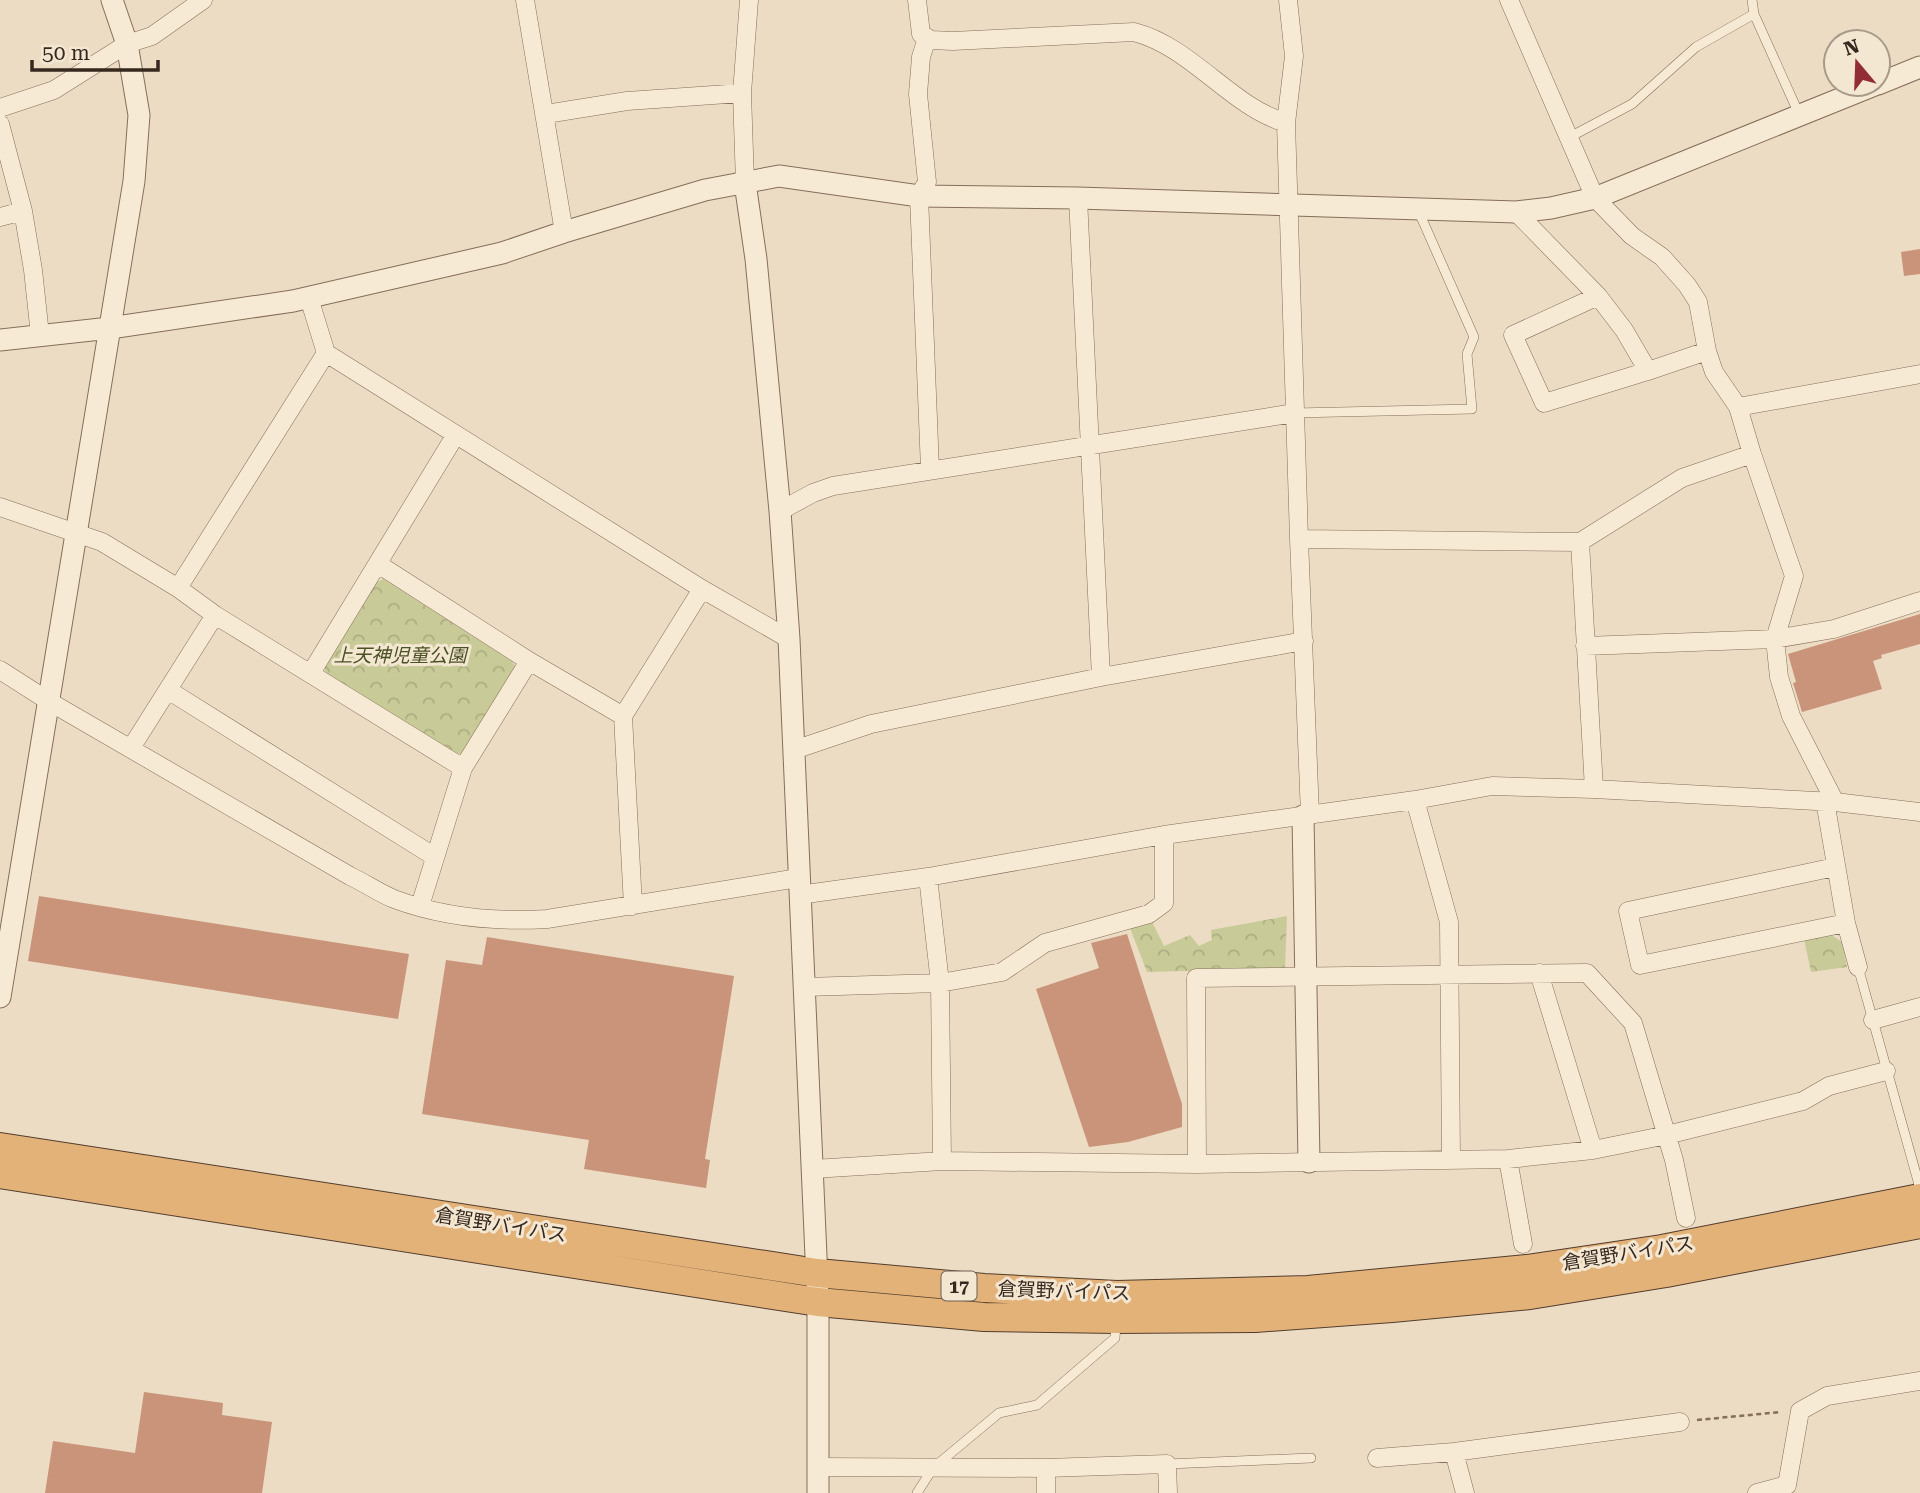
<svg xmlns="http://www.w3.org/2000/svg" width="1920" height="1493" viewBox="0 0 1920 1493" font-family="'Roboto Serif','Noto Sans JP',serif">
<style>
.forest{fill:url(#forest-crowns)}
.building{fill:#c9947a}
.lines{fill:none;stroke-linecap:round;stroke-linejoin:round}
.service-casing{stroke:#856e5a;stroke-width:10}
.minor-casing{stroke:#856e5a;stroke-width:19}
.tertiary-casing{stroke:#856e5a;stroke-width:23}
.trunk-casing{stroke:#533d2e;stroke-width:30}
.path{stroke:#856e5a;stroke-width:2.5;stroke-dasharray:5 3.5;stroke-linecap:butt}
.service{stroke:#f7ead5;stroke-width:9}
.minor{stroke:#f7ead5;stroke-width:18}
.tertiary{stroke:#f7ead5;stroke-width:21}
.trunk{stroke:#e3b279;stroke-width:28}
.labels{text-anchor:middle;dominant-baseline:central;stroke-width:6;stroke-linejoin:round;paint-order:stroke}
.shield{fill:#f4e7d2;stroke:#6f6154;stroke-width:2}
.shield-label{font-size:18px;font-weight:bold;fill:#36281e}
.park-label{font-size:19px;font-style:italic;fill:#4a5125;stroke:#f4e7d2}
.street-label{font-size:19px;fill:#36281e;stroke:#f4e7d2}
</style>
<defs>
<pattern id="forest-crowns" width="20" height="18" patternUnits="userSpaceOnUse" patternTransform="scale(1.75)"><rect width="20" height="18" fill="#c8ca97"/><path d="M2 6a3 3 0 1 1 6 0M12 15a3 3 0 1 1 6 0" fill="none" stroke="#acae82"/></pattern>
</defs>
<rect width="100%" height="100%" fill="#ecdcc3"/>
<!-- forest -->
<path class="forest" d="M 383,579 L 512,661 L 516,668 L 464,753 L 456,754 L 325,674 L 325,666 L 376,583 Z
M 1287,916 L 1285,968 L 1147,972 L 1130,928 L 1152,922 L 1164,946 L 1190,935 L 1199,946 L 1212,940 L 1211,930 Z
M 1830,934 L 1842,942 L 1847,967 L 1811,972 L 1804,939 Z"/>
<!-- building -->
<path class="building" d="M 1920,249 L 1920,274 L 1904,276 L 1901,252 Z
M 1920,614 L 1920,644 L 1881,655 L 1882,658 L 1873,661 L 1882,689 L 1802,712 L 1793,683 L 1796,682 L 1788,654 Z
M 39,896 L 409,954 L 398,1019 L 28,961 Z
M 1127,934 L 1182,1104 L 1182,1127 L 1128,1142 L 1089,1147 L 1036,989 L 1099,968 L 1091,943 Z
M 487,937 L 734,976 L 705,1159 L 710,1160 L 706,1188 L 584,1169 L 589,1140 L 422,1114 L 446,960 L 482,965 Z
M 144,1392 L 223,1403 L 222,1415 L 272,1422 L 262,1493 L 45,1493 L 53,1441 L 135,1453 Z"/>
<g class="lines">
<defs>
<path id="service" d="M 1752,0 L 1754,14 L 1799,114
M 1568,138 L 1632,104 L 1696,47 L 1754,14
M 1295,413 L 1472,409 L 1467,354 L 1474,337 L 1418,210
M 1858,967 L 1918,1181 L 1920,1195
M 1167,1464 L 1311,1458
M 917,1493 L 933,1468 L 999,1413 L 1037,1405 L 1115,1338 L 1116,1324"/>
<path id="minor" d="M 525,0 L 564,232
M 917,0 L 921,34 L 931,40 L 953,41 L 1134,32 C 1192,47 1230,106 1286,123
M 1288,0 L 1294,56 L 1286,123 L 1299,539 L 1310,815
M 1509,0 L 1595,198 L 1632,236 L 1662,257 L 1687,285 L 1698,302 L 1707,351 L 1714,372 L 1738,407 L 1920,374
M 927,38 L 921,57 L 918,94 L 927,182 L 919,196 L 930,469
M 0,108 L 54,90 L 127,44 L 152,36 L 203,0
M 546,114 L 627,101 L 742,93
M 0,124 L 23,211 L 33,270 L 40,335
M 745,183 L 742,93 L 749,0
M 1078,198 L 1101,677
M 1516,212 L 1598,296 L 1624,330 L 1648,371 L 1707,351
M 0,217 L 23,211
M 1598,296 L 1513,335 L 1544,403 L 1648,371
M 309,298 L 326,353 L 702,589 L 789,639
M 1738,407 L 1752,454 L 1794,576 L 1775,639 L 1779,677 L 1791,716 L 1835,802
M 0,507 L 102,542 L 178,588 L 215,615 L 463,768
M 780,511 L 813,493 L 833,486 L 1295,413
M 1299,539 L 1580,542 L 1682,478 L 1752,454
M 1580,542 L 1594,789
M 378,564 L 529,661 L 623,716
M 178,588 L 326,353
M 1585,646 L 1775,639 L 1834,629 L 1920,601
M 0,670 L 50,702 L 350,876 C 365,883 379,893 394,899 C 442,917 496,922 547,919 L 798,878
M 311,673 L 455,436
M 168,690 L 435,857
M 131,748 L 215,615
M 794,750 L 871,724 L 1101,677 L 1304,641
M 1415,800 L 1449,922 L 1451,1160
M 1825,801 L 1846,923 L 1858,967
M 1835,867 L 1628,911 L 1640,965 L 1846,923
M 928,877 L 940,983 L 942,1161
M 799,895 L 928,877 L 1164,835 L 1415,800 L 1492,786 L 1594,789 L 1835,802 L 1920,812
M 420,906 L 463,768 L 529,661
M 633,906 L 623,716 L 702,589
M 1539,973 L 1593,1150
M 804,987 L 940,983 L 1002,972 L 1045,943 L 1149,914 L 1164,903 L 1164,835
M 1873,1020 L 1920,1007
M 1508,1159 L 1523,1244
M 1197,1164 L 1196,978 L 1587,973 L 1633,1023 L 1674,1160 L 1686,1218
M 813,1169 L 942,1161 L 1197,1164 L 1508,1159 L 1593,1150 L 1667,1135 L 1803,1101 L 1829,1086 L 1886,1071
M 1454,1452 L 1465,1493
M 1377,1458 L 1454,1452 L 1680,1422
M 818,1467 L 1046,1468
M 1046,1493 L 1046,1468 L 1167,1464 L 1168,1493
M 1757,1493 L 1787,1485 L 1800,1411 L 1827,1396 L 1920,1381"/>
<path id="tertiary" d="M 1878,84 L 1920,67
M 745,183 L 756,259 L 780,511 L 789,639 L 818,1302 L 818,1493
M 0,340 L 110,328 L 293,301 L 502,253 L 564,232 L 705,190 L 779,176 L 919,196 L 1078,198 L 1516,212 L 1551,208 L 1595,198 L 1877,84
M 1303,816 L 1309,1162
M 0,997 L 134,181 L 139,115 L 127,44 L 112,0"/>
<path id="trunk" d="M 0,1147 L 817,1273 L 984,1288 L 1117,1295 L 1308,1290 L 1527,1269 L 1662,1249 L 1920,1198
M 0,1174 L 818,1302 L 984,1317 L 1116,1319 L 1255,1318 L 1392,1308 L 1530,1295 L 1666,1273 L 1920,1224"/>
</defs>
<!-- service casing -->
<use href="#service" class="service-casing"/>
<!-- minor casing -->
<use href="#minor" class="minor-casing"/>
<!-- tertiary casing -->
<use href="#tertiary" class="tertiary-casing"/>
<!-- trunk casing -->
<use href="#trunk" class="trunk-casing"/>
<!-- path -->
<path class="path" d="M 1697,1420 L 1781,1412"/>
<!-- service -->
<use href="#service" class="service"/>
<!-- minor -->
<use href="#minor" class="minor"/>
<!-- tertiary -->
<use href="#tertiary" class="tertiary"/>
<!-- trunk -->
<use href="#trunk" class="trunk"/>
</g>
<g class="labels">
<!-- shield labels -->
<rect class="shield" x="941.5" y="1271.5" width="35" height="29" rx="5"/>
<g class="shield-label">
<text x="959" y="1286">17</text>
</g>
<!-- park labels -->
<g class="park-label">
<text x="400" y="655">上天神児童公園</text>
</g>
<!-- street labels -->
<g class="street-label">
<text transform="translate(501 1225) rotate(9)">倉賀野バイパス</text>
<text transform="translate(1628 1253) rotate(-9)">倉賀野バイパス</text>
<text transform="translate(1064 1291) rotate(2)">倉賀野バイパス</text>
</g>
</g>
<!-- north arrow -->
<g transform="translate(1857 63) rotate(341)"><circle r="33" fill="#f4e7d2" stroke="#a89b8a" stroke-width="2"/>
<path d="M0-5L12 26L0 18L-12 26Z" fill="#922d36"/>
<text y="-10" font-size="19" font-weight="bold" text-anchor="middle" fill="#36281e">N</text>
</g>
<!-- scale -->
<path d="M32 60v10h126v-10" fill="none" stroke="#36281e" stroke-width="3.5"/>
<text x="42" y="60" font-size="21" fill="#36281e" stroke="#f4e7d2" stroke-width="5" paint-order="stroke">50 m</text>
</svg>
